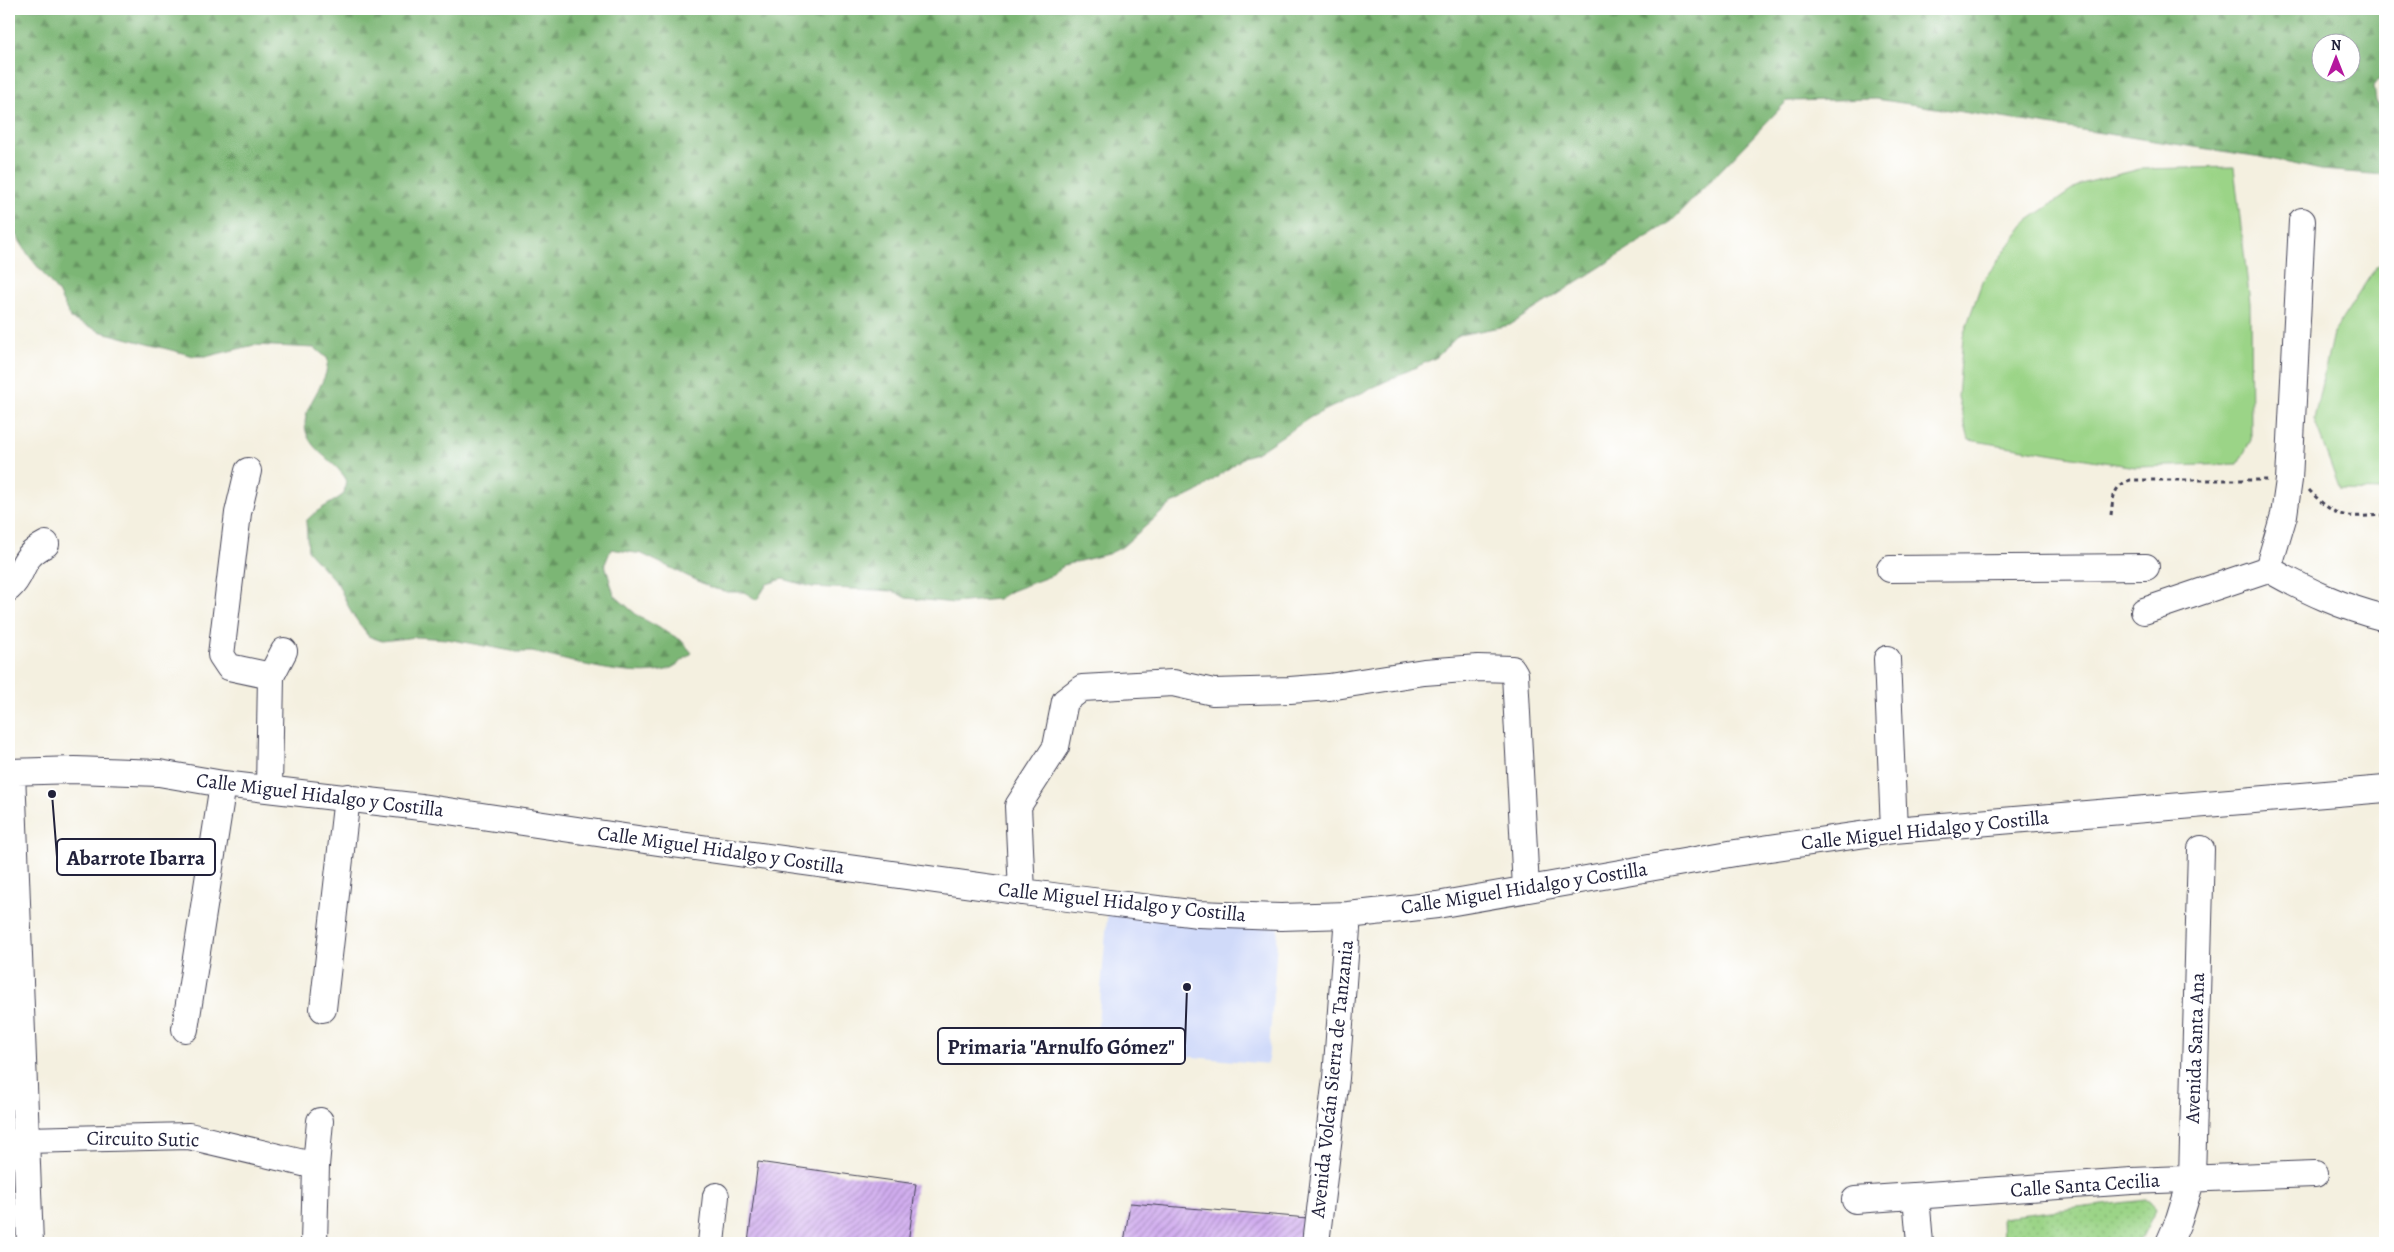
<svg xmlns="http://www.w3.org/2000/svg" width="2394" height="1252" viewBox="0 0 2394 1252" font-family="Alegreya,serif">
<style>
.built{fill:#d0daf9}
.grass{fill:url(#grass-dots);stroke:#5e7b61}
.forest{fill:url(#forest-firs);stroke:#4f6c58;fill-rule:evenodd}
.pitch{fill:#9bd487;stroke:#5e7b61}
.building{fill:url(#building-hatch)}
.lines{fill:none;stroke-linecap:round;stroke-linejoin:round}
.minor-casing{stroke:#424154;stroke-width:28}
.path{stroke:#424154;stroke-width:3;stroke-dasharray:4 4;stroke-linecap:butt}
.minor{stroke:#fff;stroke-width:26}
.labels{text-anchor:middle;dominant-baseline:central;stroke-width:4.5;stroke-linejoin:round;paint-order:stroke}
.street-label{font-size:20px;fill:#22223b;stroke:#fff}
.leader{fill:none;stroke:#22223b;stroke-width:2}
.callout-dot{fill:#22223b;stroke:#fff;stroke-width:2}
.callout{fill:#fff;stroke:#22223b;stroke-width:2}
.callout-label{font-size:21px;text-anchor:middle;font-weight:bold;fill:#22223b}
</style>
<defs>
<pattern id="grass-dots" width="8" height="8" patternUnits="userSpaceOnUse" patternTransform="scale(1.25)"><rect width="8" height="8" fill="#9bd487"/><path d="M2 2h.1M6 6h.1" fill="none" stroke="#85b675" stroke-width="1.8" stroke-linecap="round"/></pattern>
<pattern id="forest-firs" width="22" height="20" patternUnits="userSpaceOnUse" patternTransform="scale(1.25)"><rect width="22" height="20" fill="#7cb674"/><path d="M5 1l3.5 6h-7zM16 11l3.5 6h-7z" fill="#659460"/></pattern>
<pattern id="building-hatch" width="6" height="6" patternUnits="userSpaceOnUse" patternTransform="scale(1.25)"><rect width="6" height="6" fill="#d1adef"/><path d="M-1 1l2-2M0 6l6-6M5 7l2-2" fill="none" stroke="#a98cc3"/></pattern>
</defs>
<rect width="100%" height="100%" fill="#fff"/>
<filter id="ink" filterUnits="userSpaceOnUse"><feTurbulence type="fractalNoise" baseFrequency=".02" numOctaves="2"/><feDisplacementMap in="SourceGraphic" scale="10" xChannelSelector="R" yChannelSelector="G"/><feConvolveMatrix kernelMatrix="1 2 1 2 8 2 1 2 1" color-interpolation-filters="sRGB"/></filter>
<filter id="wash" filterUnits="userSpaceOnUse"><feTurbulence type="fractalNoise" baseFrequency=".0096" numOctaves="4" result="noise"/><feDisplacementMap in="SourceGraphic" scale="20" xChannelSelector="R" yChannelSelector="G"/><feGaussianBlur stdDeviation="1.12" result="paint"/><feColorMatrix in="noise" values="0 0 0 0 0 0 0 0 0 0 0 0 0 0 0 0 0 1.4 0 .05"/><feComposite in="paint" operator="in"/></filter>
<g filter="url(#wash)">
<rect width="100%" height="100%" fill="#f4f0e0"/>
<!-- built -->
<path class="built" d="M 1108,908 L 1278,927 L 1268,1064 L 1096,1048 Z"/>
<!-- grass -->
<path class="grass" d="M 2145,1200 L 2150,1201 L 2156,1209 L 2139,1243 L 2003,1243 L 2002,1217 Z"/>
<!-- forest -->
<path class="forest" d="M 9,9 L 2385,9 L 2385,72 L 2374,86 L 2376,101 L 2385,117 L 2385,175 L 2321,170 L 2261,157 L 1876,99 L 1787,101 L 1672,221 L 1510,325 L 1459,335 L 1437,357 L 1311,417 L 1258,452 L 1244,457 L 1197,492 L 1170,505 L 1122,547 L 1108,554 L 1064,565 L 1053,575 L 1011,591 L 998,599 L 954,603 L 906,598 L 893,591 L 812,587 L 783,579 L 767,584 L 757,600 L 744,592 L 728,592 L 712,588 L 642,554 L 611,549 L 605,564 L 614,595 L 638,616 L 681,640 L 692,653 C 684,659 676,667 666,670 C 630,680 568,660 532,652 L 517,652 L 447,639 L 416,637 L 382,641 L 368,636 L 351,612 L 338,584 L 308,551 L 306,521 C 318,508 330,505 344,494 L 346,479 C 337,465 323,457 313,445 C 294,420 314,401 324,378 C 327,372 327,365 328,359 L 315,348 L 254,345 L 209,356 L 194,356 L 102,332 L 71,319 L 58,292 L 29,256 L 13,230 L 9,231 ZM 2322,42 L 2352,42 L 2352,72 L 2322,72 Z"/>
<!-- pitch -->
<path class="pitch" d="M 2234,167 L 2250,303 L 2251,440 L 2238,464 L 2135,467 L 1969,440 L 1958,397 L 1963,336 L 1982,282 L 2027,221 L 2081,184 L 2140,169 Z
M 2385,261 L 2385,491 L 2340,490 L 2314,419 L 2333,333 L 2376,267 Z"/>
<g id="blocks">
<!-- building -->
<path class="building" d="M 758,1162 L 916,1184 L 908,1243 L 748,1243 Z
M 1130,1203 L 1308,1218 L 1306,1243 L 1124,1243 Z"/>
</g>
</g>
<g filter="url(#ink)">
<use href="#blocks" fill-opacity="0" stroke="#424154" stroke-width="1"/>
<g class="lines">
<defs>
<path id="minor" d="M 248,471 L 238,513 L 221,655 L 229,667 L 271,676
M 1890,569 L 2146,567
M 2268,569 L 2284,515 L 2289,480 L 2302,221
M 9,588 C 26,573 17,559 46,544
M 2144,611 L 2268,569 C 2307,591 2341,607 2385,618
M 1887,659 L 1894,830
M 9,772 L 75,770 L 159,773 L 223,784 L 421,807 L 658,842 L 1060,897 L 1198,914 L 1281,917 L 1348,915 L 1437,905 L 1735,853 L 1894,830 L 2385,789
M 12,772 L 30,1243
M 269,788 L 271,676 L 284,651
M 1022,892 L 1018,806 L 1056,747 L 1065,701 L 1082,688 L 1173,683 L 1213,692 L 1290,690 L 1329,687 L 1424,672 L 1478,668 L 1512,669 L 1515,674 L 1526,889
M 323,1009 L 347,797
M 185,1029 L 223,784
M 9,1143 L 26,1140 L 189,1136 L 316,1166
M 1916,1196 L 1920,1243
M 1855,1200 L 2132,1181 L 2315,1174
M 314,1243 L 316,1166 L 320,1121
M 711,1243 L 716,1196
M 1316,1243 L 1336,1078 L 1348,915
M 2169,1243 L 2179,1220 L 2192,1178 L 2201,849"/>
</defs>
<!-- minor casing -->
<use href="#minor" class="minor-casing"/>
<!-- path -->
<path class="path" d="M 2309,490 C 2339,521 2344,517 2385,515
M 2111,515 C 2113,498 2113,486 2130,480 L 2268,480"/>
<!-- minor -->
<use href="#minor" class="minor"/>
</g>
</g>
<g class="labels">
<!-- street labels -->
<g class="street-label">
<text transform="translate(320 795) rotate(7)">Calle Miguel Hidalgo y Costilla</text>
<text transform="translate(1925 830) rotate(-6)">Calle Miguel Hidalgo y Costilla</text>
<text transform="translate(721 850) rotate(8)">Calle Miguel Hidalgo y Costilla</text>
<text transform="translate(1524 888) rotate(-9)">Calle Miguel Hidalgo y Costilla</text>
<text transform="translate(1122 902) rotate(6)">Calle Miguel Hidalgo y Costilla</text>
<text transform="translate(2195 1048) rotate(-88)">Avenida Santa Ana</text>
<text transform="translate(1332 1079) rotate(-84)">Avenida Volcán Sierra de Tanzania</text>
<text transform="translate(143 1139) rotate(1)">Circuito Sutic</text>
<text transform="translate(2085 1185) rotate(-4)">Calle Santa Cecilia</text>
</g>
</g>
<!-- callouts -->
<path class="leader" d="M52 794L57 857M1187 987L1185 1046"/>
<g class="callout-dot">
<circle cx="52" cy="794" r="5"/>
<circle cx="1187" cy="987" r="5"/>
</g>
<g class="callout">
<rect x="57" y="839" width="158" height="36" rx="5"/>
<rect x="938" y="1028" width="247" height="36" rx="5"/>
</g>
<g class="callout-label">
<text x="136" y="865">Abarrote Ibarra</text>
<text x="1061" y="1054">Primaria "Arnulfo Gómez"</text>
</g>
<!-- margin -->
<rect width="2394" height="1252" fill="none" stroke="#fff" stroke-width="30"/>
<!-- north arrow -->
<g transform="translate(2336 58)"><circle r="24" fill="#ffffff" stroke="#a7a7b1"/>
<path d="M0-4L9 19L0 12L-9 19Z" fill="#b5179e"/>
<text y="-8" font-size="14" font-weight="bold" text-anchor="middle" fill="#22223b">N</text>
</g>
</svg>
